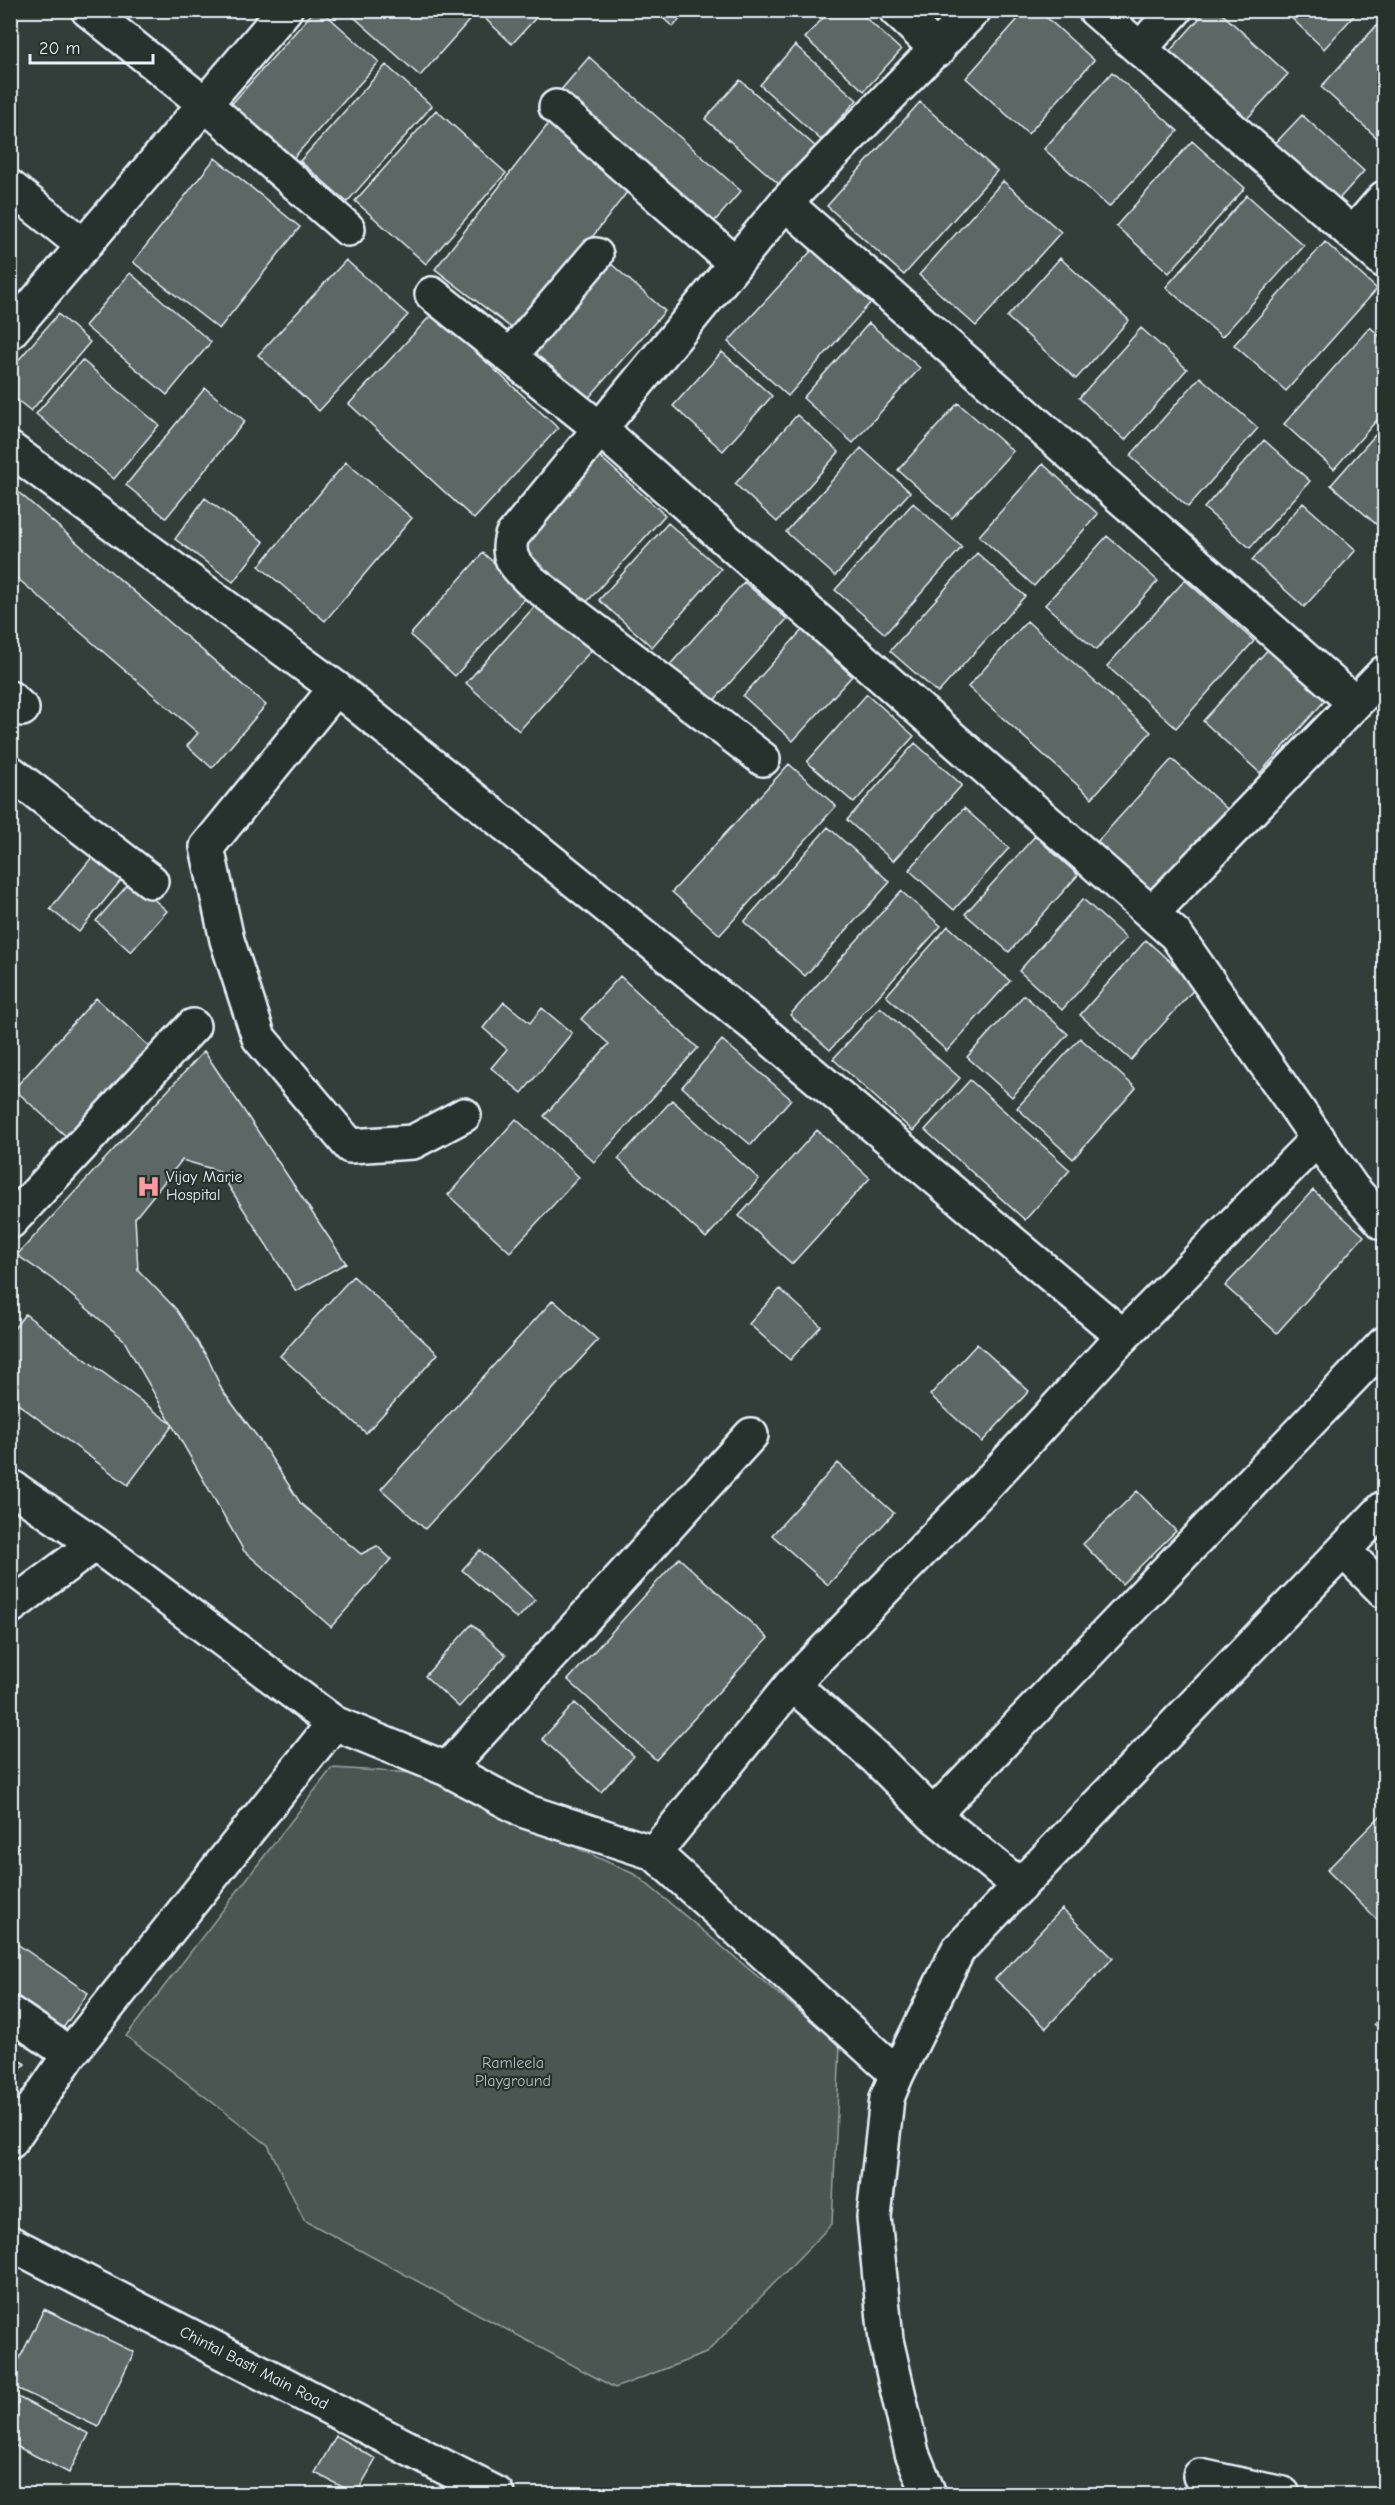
<svg xmlns="http://www.w3.org/2000/svg" width="1395" height="2505" viewBox="0 0 1395 2505" font-family="'Comic Neue',sans-serif">
<style>
.green{fill:#495651;stroke:#98a4a4;stroke-width:1.5}
.building{fill:#5c6865;stroke:#e8f1f8;stroke-width:1.5}
.lines{fill:none;stroke-linecap:round;stroke-linejoin:round}
.minor-casing{stroke:#e8f1f8;stroke-width:38}
.minor{stroke:#26332d;stroke-width:33}
.labels{text-anchor:middle;dominant-baseline:central;stroke-width:4.5;stroke-linejoin:round;paint-order:stroke}
.poi-label{font-size:16px;fill:#e8f1f8;stroke:#26332d;text-anchor:start}
.park-label{font-size:16px;fill:#b0bbbe;stroke:#26332d}
.street-label{font-size:16px;fill:#e8f1f8;stroke:#26332d}
</style>
<rect width="100%" height="100%" fill="#323e39"/>
<filter id="ink" filterUnits="userSpaceOnUse"><feTurbulence type="fractalNoise" baseFrequency=".0167" numOctaves="2"/><feDisplacementMap in="SourceGraphic" scale="12" xChannelSelector="R" yChannelSelector="G"/><feConvolveMatrix kernelMatrix="1 2 1 2 8 2 1 2 1" color-interpolation-filters="sRGB"/></filter>
<g filter="url(#ink)">
<!-- green -->
<path class="green" d="M 332,1768 L 413,1773 L 636,1875 L 840,2045 L 832,2224 L 706,2353 L 615,2388 L 304,2220 L 268,2145 L 126,2036 Z"/>
<!-- building -->
<path class="building" d="M 315,10 L 321,10 L 379,62 L 289,163 L 228,108 Z
M 346,10 L 470,10 L 474,15 L 420,76 Z
M 476,10 L 543,10 L 512,44 Z
M 654,10 L 688,10 L 673,27 Z
M 830,10 L 857,10 L 901,50 L 864,91 L 805,38 Z
M 919,10 L 953,10 L 938,27 Z
M 1026,10 L 1038,10 L 1094,60 L 1028,134 L 966,78 Z
M 1116,10 L 1142,10 L 1130,23 Z
M 1207,10 L 1218,10 L 1288,74 L 1245,121 L 1169,52 Z
M 1283,10 L 1359,10 L 1324,49 Z
M 1379,23 L 1384,29 L 1384,144 L 1321,87 Z
M 795,45 L 857,100 L 821,140 L 760,85 Z
M 589,57 L 741,191 L 707,230 L 555,97 Z
M 386,65 L 432,106 L 347,202 L 300,161 Z
M 1112,72 L 1178,131 L 1109,207 L 1044,149 Z
M 740,80 L 816,147 L 781,186 L 705,119 Z
M 920,102 L 997,171 L 904,275 L 827,206 Z
M 436,110 L 506,173 L 426,264 L 355,201 Z
M 1302,115 L 1364,171 L 1330,209 L 1267,152 Z
M 549,123 L 631,187 L 518,333 L 435,269 Z
M 1192,141 L 1245,188 L 1169,273 L 1116,226 Z
M 215,158 L 300,227 L 219,329 L 133,262 Z
M 1003,181 L 1061,232 L 976,326 L 919,275 Z
M 1247,195 L 1304,246 L 1222,337 L 1166,287 Z
M 1325,242 L 1377,289 L 1286,391 L 1234,345 Z
M 812,250 L 871,302 L 788,396 L 728,342 Z
M 1060,258 L 1129,320 L 1076,379 L 1007,317 Z
M 346,260 L 408,315 L 319,411 L 258,355 Z
M 609,262 L 665,311 L 585,402 L 529,352 Z
M 130,273 L 211,342 L 167,395 L 85,326 Z
M 433,313 L 558,428 L 474,519 L 349,404 Z
M 58,314 L 90,342 L 31,411 L 10,394 L 10,370 Z
M 869,323 L 920,368 L 853,443 L 803,398 Z
M 1370,327 L 1384,340 L 1384,412 L 1334,469 L 1284,424 Z
M 1141,328 L 1187,369 L 1125,440 L 1079,398 Z
M 722,352 L 772,396 L 723,451 L 673,406 Z
M 82,360 L 159,425 L 114,479 L 36,414 Z
M 1200,377 L 1258,428 L 1188,507 L 1130,456 Z
M 205,388 L 245,421 L 166,518 L 126,485 Z
M 958,403 L 1013,451 L 952,518 L 898,470 Z
M 797,415 L 839,452 L 777,522 L 735,484 Z
M 1384,425 L 1384,531 L 1331,485 Z
M 1264,440 L 1310,481 L 1250,548 L 1204,508 Z
M 861,448 L 910,492 L 835,576 L 786,532 Z
M 597,454 L 665,515 L 578,612 L 511,551 Z
M 346,462 L 412,518 L 325,621 L 259,566 Z
M 1043,464 L 1098,514 L 1034,586 L 979,536 Z
M 10,485 L 266,705 L 212,768 L 187,746 L 198,733 L 10,572 Z
M 205,498 L 264,542 L 233,582 L 175,539 Z
M 913,503 L 962,547 L 885,634 L 835,590 Z
M 1303,503 L 1356,550 L 1304,607 L 1252,560 Z
M 668,523 L 721,569 L 652,647 L 599,600 Z
M 1107,536 L 1158,581 L 1096,650 L 1045,605 Z
M 483,553 L 529,594 L 455,676 L 410,635 Z
M 977,553 L 1025,596 L 938,693 L 890,651 Z
M 1185,580 L 1254,641 L 1176,728 L 1107,666 Z
M 744,582 L 787,619 L 709,706 L 667,668 Z
M 543,597 L 596,645 L 519,731 L 466,683 Z
M 1027,621 L 1151,732 L 1092,798 L 968,687 Z
M 802,630 L 852,676 L 793,741 L 743,696 Z
M 1272,645 L 1329,696 L 1260,773 L 1203,721 Z
M 867,694 L 914,736 L 854,803 L 807,762 Z
M 915,743 L 962,785 L 893,861 L 847,820 Z
M 1172,759 L 1235,816 L 1161,899 L 1097,842 Z
M 789,764 L 836,806 L 720,935 L 672,892 Z
M 964,808 L 1009,848 L 954,910 L 909,870 Z
M 828,827 L 890,882 L 805,976 L 744,922 Z
M 1035,836 L 1078,875 L 1009,952 L 965,914 Z
M 97,851 L 126,874 L 79,932 L 50,909 Z
M 132,880 L 167,911 L 131,952 L 96,921 Z
M 901,891 L 941,926 L 830,1050 L 790,1015 Z
M 1083,899 L 1126,938 L 1062,1010 L 1019,971 Z
M 948,926 L 1010,981 L 947,1051 L 886,996 Z
M 1146,940 L 1197,986 L 1131,1060 L 1080,1015 Z
M 620,976 L 698,1048 L 594,1162 L 544,1116 L 609,1044 L 581,1019 Z
M 1024,995 L 1068,1034 L 1012,1097 L 967,1057 Z
M 96,998 L 150,1047 L 68,1138 L 14,1089 Z
M 504,1002 L 530,1023 L 542,1008 L 572,1033 L 522,1093 L 491,1068 L 507,1049 L 483,1028 Z
M 880,1007 L 960,1078 L 913,1131 L 833,1059 Z
M 1080,1038 L 1136,1088 L 1073,1159 L 1017,1108 Z
M 722,1040 L 791,1099 L 751,1145 L 682,1087 Z
M 204,1051 L 346,1263 L 296,1291 L 219,1171 L 182,1160 L 135,1218 L 138,1270 L 176,1309 L 208,1358 L 222,1390 L 259,1439 L 301,1504 L 361,1554 L 377,1546 L 391,1559 L 331,1627 L 244,1551 L 123,1339 L 52,1279 L 17,1255 Z
M 970,1080 L 1070,1170 L 1025,1220 L 925,1130 Z
M 672,1100 L 759,1179 L 706,1238 L 618,1159 Z
M 516,1119 L 579,1177 L 510,1252 L 448,1195 Z
M 817,1130 L 870,1178 L 792,1264 L 739,1216 Z
M 1313,1190 L 1364,1236 L 1277,1333 L 1225,1286 Z
M 353,1276 L 438,1354 L 366,1433 L 280,1356 Z
M 780,1289 L 821,1326 L 790,1360 L 749,1324 Z
M 553,1300 L 598,1340 L 425,1529 L 381,1489 Z
M 25,1314 L 173,1425 L 128,1485 L 10,1398 L 10,1334 Z
M 977,1344 L 1029,1391 L 982,1442 L 930,1395 Z
M 838,1463 L 894,1513 L 828,1585 L 772,1535 Z
M 1137,1491 L 1176,1531 L 1122,1584 L 1083,1544 Z
M 480,1550 L 535,1600 L 517,1619 L 462,1570 Z
M 679,1558 L 768,1638 L 656,1760 L 568,1680 Z
M 472,1624 L 506,1655 L 459,1707 L 425,1676 Z
M 575,1703 L 634,1756 L 601,1792 L 542,1739 Z
M 1384,1812 L 1384,1927 L 1327,1870 Z
M 1062,1909 L 1113,1958 L 1046,2028 L 995,1979 Z
M 10,1939 L 88,1993 L 61,2031 L 10,1996 Z
M 1384,2012 L 1384,2033 L 1374,2024 Z
M 10,2053 L 25,2064 L 10,2084 Z
M 44,2309 L 134,2352 L 98,2427 L 10,2385 L 10,2378 Z
M 10,2393 L 89,2434 L 69,2473 L 10,2443 Z
M 336,2436 L 376,2459 L 356,2494 L 315,2473 Z"/>
<g class="lines">
<defs>
<path id="minor" d="M 88,10 L 206,105 L 348,229
M 896,10 L 938,50
M 1095,10 L 1384,261
M 1140,49 L 1175,10
M 556,107 L 734,262
M 10,187 L 84,246
M 785,203 L 1355,703
M 1353,234 L 1384,198
M 432,294 L 599,428 L 1176,935 L 1352,1188 L 1384,1224
M 10,332 L 285,10
M 511,355 L 596,255
M 10,449 L 336,688 L 764,1033 L 1123,1336
M 336,688 L 207,847 L 227,940 L 259,1038 L 350,1146 L 413,1142 L 464,1115
M 10,698 L 22,709
M 763,759 L 532,582 C 517,567 505,558 512,536 L 785,203 L 974,10
M 10,772 L 151,881
M 1152,913 L 1384,673
M 10,1222 L 193,1026
M 10,1486 L 95,1544 L 334,1723 L 70,2054 L 10,2142
M 1344,1551 L 1384,1591
M 10,1607 L 95,1544
M 792,1684 L 877,1759 L 933,1815 L 1020,1886
M 334,1723 L 447,1769 L 525,1811 L 654,1853 L 792,1684 L 985,1486 L 1123,1336 L 1318,1138
M 447,1769 L 751,1435
M 933,1815 L 1384,1344
M 654,1853 L 897,2074
M 10,2013 L 70,2054
M 10,2243 L 497,2494
M 1200,2476 L 1283,2494
M 929,2494 L 912,2453 L 886,2340 L 874,2217 L 887,2098 L 897,2074 L 958,1950 L 1384,1508"/>
</defs>
<!-- minor casing -->
<use href="#minor" class="minor-casing"/>
<!-- minor -->
<use href="#minor" class="minor"/>
</g>
</g>
<!-- icons -->
<defs>
<symbol id="hospital-bare" viewBox="-9 -9 18 18"><path d="M-5-5h3v3.5h4V-5h3V5h-3V1.5h-4V5h-3Z" fill="#ff9aa2" stroke="#26332d" stroke-width="2.5" paint-order="stroke"/></symbol>
</defs>
<g fill-rule="evenodd">
<use href="#hospital-bare" x="132" y="1170" width="33" height="33"/>
</g>
<g class="labels">
<!-- poi labels -->
<g class="poi-label">
<text x="166" y="1177">Vijay Marie<tspan x="166" dy="18">Hospital</tspan></text>
</g>
<!-- park labels -->
<g class="park-label">
<text x="513" y="2063">Ramleela<tspan x="513" dy="18">Playground</tspan></text>
</g>
<!-- street labels -->
<g class="street-label">
<text transform="translate(254 2368) rotate(27)">Chintal Basti Main Road</text>
</g>
</g>
<!-- margin -->
<rect width="1395" height="2505" fill="none" stroke="#26332d" stroke-width="36"/>
<rect x="18" y="18" width="1359" height="2469" fill="none" stroke="#e8f1f8" stroke-width="2" filter="url(#ink)"/>
<!-- scale -->
<path d="M30 54v9h123v-9" fill="none" stroke="#e8f1f8" stroke-width="3"/>
<text x="39" y="54" font-size="18" fill="#e8f1f8" stroke="#26332d" stroke-width="4.5" paint-order="stroke">20 m</text>
</svg>
